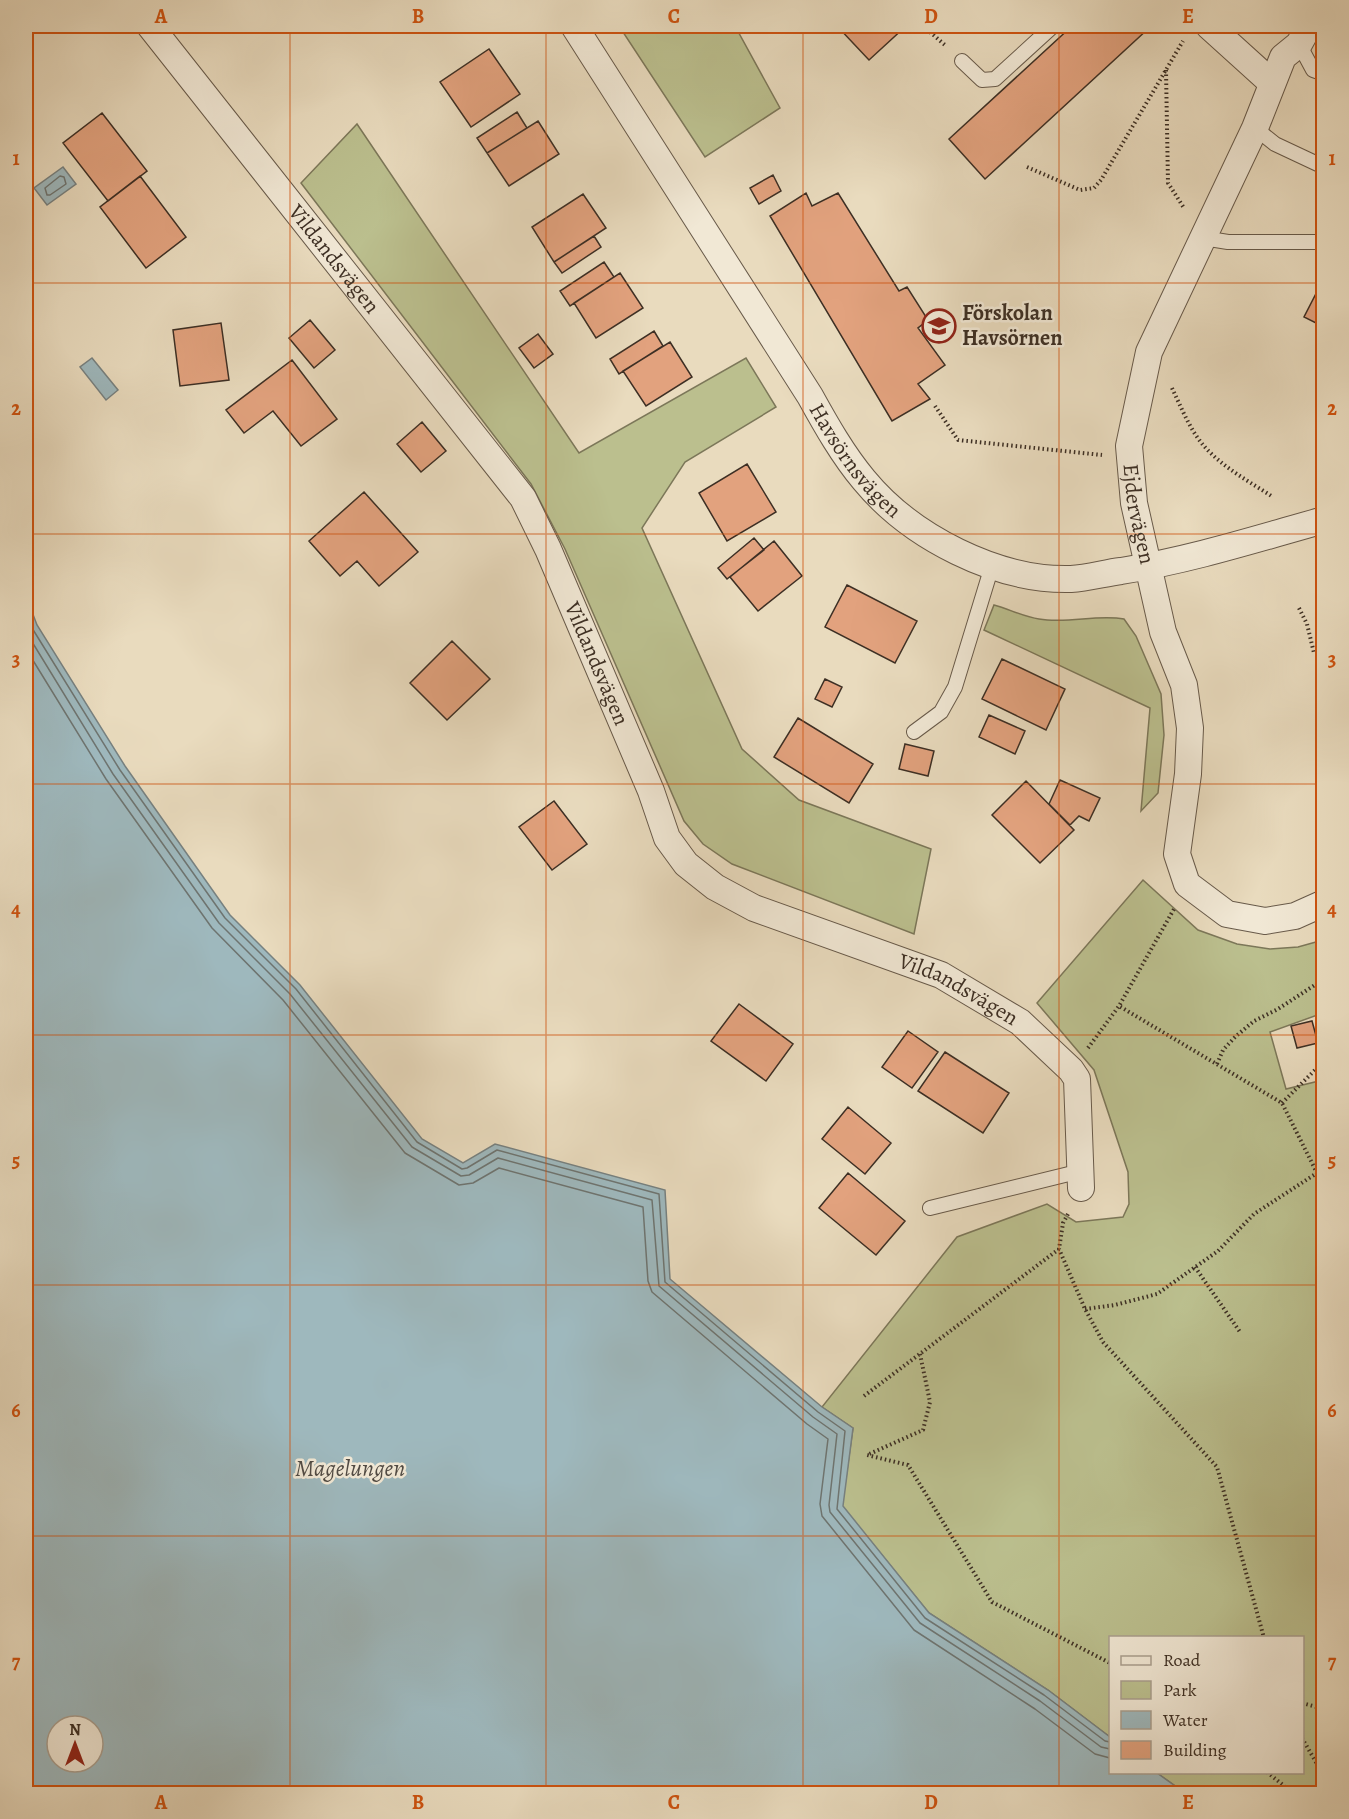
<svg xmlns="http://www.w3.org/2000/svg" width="1349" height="1819" viewBox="0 0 1349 1819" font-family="Alegreya,serif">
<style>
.green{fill:#bbbf8e;stroke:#7c7759;stroke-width:1.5}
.water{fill:#9eb8bd;stroke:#778180;stroke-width:1.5;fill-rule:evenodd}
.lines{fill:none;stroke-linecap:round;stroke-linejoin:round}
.shore{stroke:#6e7470;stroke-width:1.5}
.building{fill:#e2a27e;stroke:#3d2f24;stroke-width:1.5}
.lane-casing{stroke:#685a4a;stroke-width:16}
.street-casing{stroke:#685a4a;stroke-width:28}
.path{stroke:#3d2f24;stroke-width:4;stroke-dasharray:1.5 3;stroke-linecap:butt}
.lane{stroke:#f1e8d5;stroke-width:14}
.street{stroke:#f1e8d5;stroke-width:26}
.grid{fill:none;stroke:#ce5310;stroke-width:1.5;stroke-opacity:0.55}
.labels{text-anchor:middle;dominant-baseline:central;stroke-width:5;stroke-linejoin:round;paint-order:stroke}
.street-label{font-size:22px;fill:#3d2f24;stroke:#f1e8d5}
.poi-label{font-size:22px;font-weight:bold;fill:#3d2f24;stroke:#f1e8d5;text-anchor:start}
.water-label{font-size:24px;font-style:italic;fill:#504a43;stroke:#f1e8d5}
.neatline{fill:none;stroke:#ce5310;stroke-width:2}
.grid-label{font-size:20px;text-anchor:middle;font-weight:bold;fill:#ce5310}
</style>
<rect width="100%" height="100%" fill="#e9dbbe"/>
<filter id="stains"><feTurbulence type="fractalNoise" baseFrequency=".00333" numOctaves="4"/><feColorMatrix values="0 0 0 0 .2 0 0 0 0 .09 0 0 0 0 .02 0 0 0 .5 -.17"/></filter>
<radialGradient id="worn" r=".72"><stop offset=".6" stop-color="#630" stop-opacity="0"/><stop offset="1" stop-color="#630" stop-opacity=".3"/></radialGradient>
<!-- green -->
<path class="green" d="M 619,26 L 735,26 L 780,108 L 705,157 Z
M 357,124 L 579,453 L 746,358 L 776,407 L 685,462 L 642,528 L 742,749 L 799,800 L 931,849 L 914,934 L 732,864 L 703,844 L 684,821 L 565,549 L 531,484 L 301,183 Z
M 994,605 C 1009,609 1024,617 1039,619 C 1068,624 1097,614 1124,619 L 1136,636 L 1161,694 L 1164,735 L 1158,793 L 1141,811 L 1150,708 L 984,630 Z
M 1143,880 L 1198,930 L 1237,944 L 1270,949 L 1298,947 L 1323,940 L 1323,1013 L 1270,1032 L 1286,1089 L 1323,1080 L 1323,1793 L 1185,1793 L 1157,1773 L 1302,1772 L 1302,1638 L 1110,1638 L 1110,1737 L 1048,1690 L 929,1613 L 842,1506 L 853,1428 L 822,1407 L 957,1237 L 1047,1204 L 1076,1222 L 1123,1217 L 1129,1204 L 1128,1172 L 1094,1070 L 1037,1003 Z"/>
<!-- water -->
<path class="water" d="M 63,167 L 76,184 L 47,205 L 34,188 Z
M 92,358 L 118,390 L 106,400 L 80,367 Z
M 26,596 L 37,625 L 125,766 L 230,915 L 300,985 L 422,1139 L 463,1163 L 495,1144 L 665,1190 L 670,1279 L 822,1407 L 853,1428 L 843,1506 L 929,1613 L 1048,1690 L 1110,1737 L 1110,1772 L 1157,1773 L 1185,1793 L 26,1793 ZM 57,1726 L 93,1726 L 93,1762 L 57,1762 Z"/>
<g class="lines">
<!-- shore -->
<path class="shore" d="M 60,176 L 64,177 L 66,184 L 50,195 L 47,195 L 45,188 Z
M 26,612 L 32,628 L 120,770 L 225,918 L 296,989 L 417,1142 L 462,1169 L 467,1168 L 497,1150 L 659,1194 L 665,1282 L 818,1412 L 845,1431 L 837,1509 L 925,1618 L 1044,1695 L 1105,1741 L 1110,1742
M 26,632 L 113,774 L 219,923 L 290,994 L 412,1147 L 461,1176 L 469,1175 L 498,1158 L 652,1200 L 659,1286 L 813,1417 L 837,1434 L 829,1505 L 830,1512 L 920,1623 L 1040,1701 L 1101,1747 L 1110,1749
M 26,649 L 106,779 L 212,928 L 283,1000 L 405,1153 L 459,1185 L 473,1183 L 499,1168 L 643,1207 L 648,1281 L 652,1292 L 807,1424 L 828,1439 L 820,1504 L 822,1516 L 914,1630 L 1035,1709 L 1095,1754 L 1110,1758"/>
</g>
<!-- building -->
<path class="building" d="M 419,26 L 436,26 L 425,33 Z
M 837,26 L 906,26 L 869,60 Z
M 1072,26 L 1147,26 L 1149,28 L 985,179 L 949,139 Z
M 489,49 L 520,94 L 471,127 L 440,82 Z
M 517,112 L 527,128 L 487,153 L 477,138 Z
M 102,113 L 147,171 L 108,201 L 63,143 Z
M 538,121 L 559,154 L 509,186 L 487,153 Z
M 773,175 L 781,191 L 759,204 L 750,188 Z
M 140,176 L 186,237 L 146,268 L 100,207 Z
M 806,193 L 812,206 L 838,193 L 899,291 L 907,287 L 928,320 L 918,328 L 945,365 L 918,384 L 930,399 L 892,421 L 770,216 Z
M 583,194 L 606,228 L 554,262 L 532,227 Z
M 594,236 L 601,247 L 562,273 L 554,262 Z
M 604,262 L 614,277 L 570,306 L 560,291 Z
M 620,273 L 643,308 L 596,338 L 574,303 Z
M 1324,278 L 1324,327 L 1304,317 Z
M 310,320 L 335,350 L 314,368 L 289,338 Z
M 221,323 L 229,380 L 180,386 L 173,330 Z
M 654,331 L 663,346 L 619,374 L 610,359 Z
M 538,334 L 553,354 L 534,368 L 519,348 Z
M 670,342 L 692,377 L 646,406 L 623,371 Z
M 292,360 L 337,419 L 301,446 L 273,411 L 244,433 L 226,410 Z
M 422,422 L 446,451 L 421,472 L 397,444 Z
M 747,464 L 776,512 L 727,541 L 699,493 Z
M 364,492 L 418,552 L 379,586 L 357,561 L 340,576 L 309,541 Z
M 754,538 L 764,550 L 727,579 L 718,568 Z
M 774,541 L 802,576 L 758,611 L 730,577 Z
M 847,585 L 917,621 L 895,663 L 825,627 Z
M 452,641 L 490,679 L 447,720 L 410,683 Z
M 1002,659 L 1065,689 L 1046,730 L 982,699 Z
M 825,679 L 842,687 L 832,707 L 815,699 Z
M 989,715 L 1025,731 L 1015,754 L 979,737 Z
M 798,718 L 873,764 L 849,803 L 774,757 Z
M 905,744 L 934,751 L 928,776 L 899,769 Z
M 1060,780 L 1100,798 L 1089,821 L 1079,816 L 1070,825 L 1049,804 Z
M 1026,781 L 1074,830 L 1040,863 L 992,815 Z
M 554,801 L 587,844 L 552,870 L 519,827 Z
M 739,1004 L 793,1044 L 766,1081 L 711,1041 Z
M 1312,1021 L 1318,1043 L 1297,1048 L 1291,1026 Z
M 908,1031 L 938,1052 L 912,1088 L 882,1067 Z
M 945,1052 L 1009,1093 L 983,1133 L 918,1091 Z
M 848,1107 L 891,1143 L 865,1174 L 822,1139 Z
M 848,1173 L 905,1221 L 876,1255 L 819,1208 Z"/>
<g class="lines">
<defs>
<path id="lane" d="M 1299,44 L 1313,70 L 1324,74
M 962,61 L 982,80 L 995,79 L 1053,26
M 1255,128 L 1275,144 L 1324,167
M 1203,238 L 1228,242 L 1324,242
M 914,732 L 941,712 L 955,687 L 992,566
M 930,1208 L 1081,1171"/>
<g id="street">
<path id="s1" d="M 150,26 L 523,498 L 548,549 L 651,791 L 667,838 L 686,864 L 715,887 L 754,908 L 941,975 L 1020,1022 L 1071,1070 L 1077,1079 L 1081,1188"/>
<path id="s2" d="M 574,26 L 810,396 C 826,425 843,455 864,480 C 911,537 997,581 1071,579 C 1088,578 1105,573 1121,571 C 1190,560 1256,539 1324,520"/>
<path d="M 1209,26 L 1272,83"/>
<path id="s3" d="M 1309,26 L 1299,44 L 1283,57 L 1255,128 L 1149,352 L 1129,446 L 1134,503 L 1163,632 L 1184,685 L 1190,728 L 1188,774 L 1177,854 L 1187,884 L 1227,914 L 1265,921 L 1295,916 L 1324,903"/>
</g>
</defs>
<!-- lane casing -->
<use href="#lane" class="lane-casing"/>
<!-- street casing -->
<use href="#street" class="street-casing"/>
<!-- path -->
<path class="path" d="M 923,26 L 945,45
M 1166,70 L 1168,183 L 1184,208
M 1027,167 L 1080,190 L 1094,188 L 1101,180 L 1183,41
M 1172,388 C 1181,407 1190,430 1204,446 C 1222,467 1250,482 1273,497
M 935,406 L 958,440 L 1102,455
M 1299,608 L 1307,624 L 1314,653 L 1324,651
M 1088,1048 L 1119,1006 L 1174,909
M 1217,1064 L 1223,1050 L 1235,1037 L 1254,1021 L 1278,1009 L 1324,979
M 1282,1103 L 1324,1061
M 1068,1214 L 1063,1223 L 1059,1249 L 1085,1309 L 1103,1342 L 1217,1467 L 1264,1638
M 1195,1267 L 1240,1332
M 1085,1309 L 1115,1305 L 1157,1294 L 1218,1251 L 1254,1214 L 1317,1173 L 1282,1103 L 1119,1006
M 920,1354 L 930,1402 L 923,1430 L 867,1455 L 908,1465 L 992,1602 L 1110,1663
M 864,1396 L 1059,1249
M 1302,1703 L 1324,1709
M 1302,1738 L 1324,1776
M 1267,1772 L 1294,1794"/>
<!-- lane -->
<use href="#lane" class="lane"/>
<!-- street -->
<use href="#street" class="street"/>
</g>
<!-- grid -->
<path class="grid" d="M 290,26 L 290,1794M 546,26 L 546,1794M 803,26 L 803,1794M 1059,26 L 1059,1794M 26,283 L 1324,283M 26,534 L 1324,534M 26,784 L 1324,784M 26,1035 L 1324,1035M 26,1285 L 1324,1285M 26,1536 L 1324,1536"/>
<!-- icons -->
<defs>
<symbol id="school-ring" viewBox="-11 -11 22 22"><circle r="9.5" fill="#f1e8d5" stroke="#8f2418" stroke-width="1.5"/><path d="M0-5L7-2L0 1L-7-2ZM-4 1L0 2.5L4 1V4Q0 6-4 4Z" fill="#8f2418"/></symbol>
</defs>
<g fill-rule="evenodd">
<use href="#school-ring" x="920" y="307" width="38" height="38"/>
</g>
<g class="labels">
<!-- street labels -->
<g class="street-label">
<text stroke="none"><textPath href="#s1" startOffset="297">Vildandsvägen</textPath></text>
<text stroke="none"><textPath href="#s2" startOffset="518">Havsörnsvägen</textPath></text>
<text stroke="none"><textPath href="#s3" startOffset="530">Ejdervägen</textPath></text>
<text stroke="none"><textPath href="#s1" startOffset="783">Vildandsvägen</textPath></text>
<text stroke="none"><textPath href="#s1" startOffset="1305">Vildandsvägen</textPath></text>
</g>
<!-- poi labels -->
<g class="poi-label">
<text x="962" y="313">Förskolan<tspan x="962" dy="25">Havsörnen</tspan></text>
</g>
<!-- water labels -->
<g class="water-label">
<text x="350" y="1468">Magelungen</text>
</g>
</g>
<!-- margin -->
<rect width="1349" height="1819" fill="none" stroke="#e9dbbe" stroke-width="66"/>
<!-- legend -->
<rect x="1109" y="1636" width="195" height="138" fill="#f1e8d5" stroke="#a99e8e" stroke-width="1.5"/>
<rect x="1121" y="1656" width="30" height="9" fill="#f1e8d5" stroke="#a99e8e" stroke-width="1.5"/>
<text x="1163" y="1666" font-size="18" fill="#3d2f24">Road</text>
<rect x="1121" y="1681" width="30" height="18" fill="#bbbf8e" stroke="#a99e8e" stroke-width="1.5"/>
<text x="1163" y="1696" font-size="18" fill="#3d2f24">Park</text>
<rect x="1121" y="1711" width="30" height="18" fill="#9eb8bd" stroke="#a99e8e" stroke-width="1.5"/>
<text x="1163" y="1726" font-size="18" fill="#3d2f24">Water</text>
<rect x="1121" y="1741" width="30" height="18" fill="#e2a27e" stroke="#a99e8e" stroke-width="1.5"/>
<text x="1163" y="1756" font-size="18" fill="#3d2f24">Building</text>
<!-- north arrow -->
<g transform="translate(75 1744)"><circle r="28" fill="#f1e8d5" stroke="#a99e8e" stroke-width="1.5"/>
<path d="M0-4.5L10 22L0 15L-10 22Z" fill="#8f2418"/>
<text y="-9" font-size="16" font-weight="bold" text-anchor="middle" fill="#3d2f24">N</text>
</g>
<rect x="33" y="33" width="1283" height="1753" class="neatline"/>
<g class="grid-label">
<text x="161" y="23">A</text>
<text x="418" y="23">B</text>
<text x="674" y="23">C</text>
<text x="931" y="23">D</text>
<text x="1188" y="23">E</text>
<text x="16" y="165">1</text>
<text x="1332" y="165">1</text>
<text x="16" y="415">2</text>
<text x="1332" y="415">2</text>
<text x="16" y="666">3</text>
<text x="1332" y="666">3</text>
<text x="16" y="916">4</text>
<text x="1332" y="916">4</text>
<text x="16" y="1167">5</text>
<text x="1332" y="1167">5</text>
<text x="16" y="1417">6</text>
<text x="1332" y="1417">6</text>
<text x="16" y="1668">7</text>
<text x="1332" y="1668">7</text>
<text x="161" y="1809">A</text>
<text x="418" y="1809">B</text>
<text x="674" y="1809">C</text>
<text x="931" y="1809">D</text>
<text x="1188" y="1809">E</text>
</g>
<rect width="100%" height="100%" filter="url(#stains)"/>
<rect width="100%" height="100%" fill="url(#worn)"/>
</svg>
